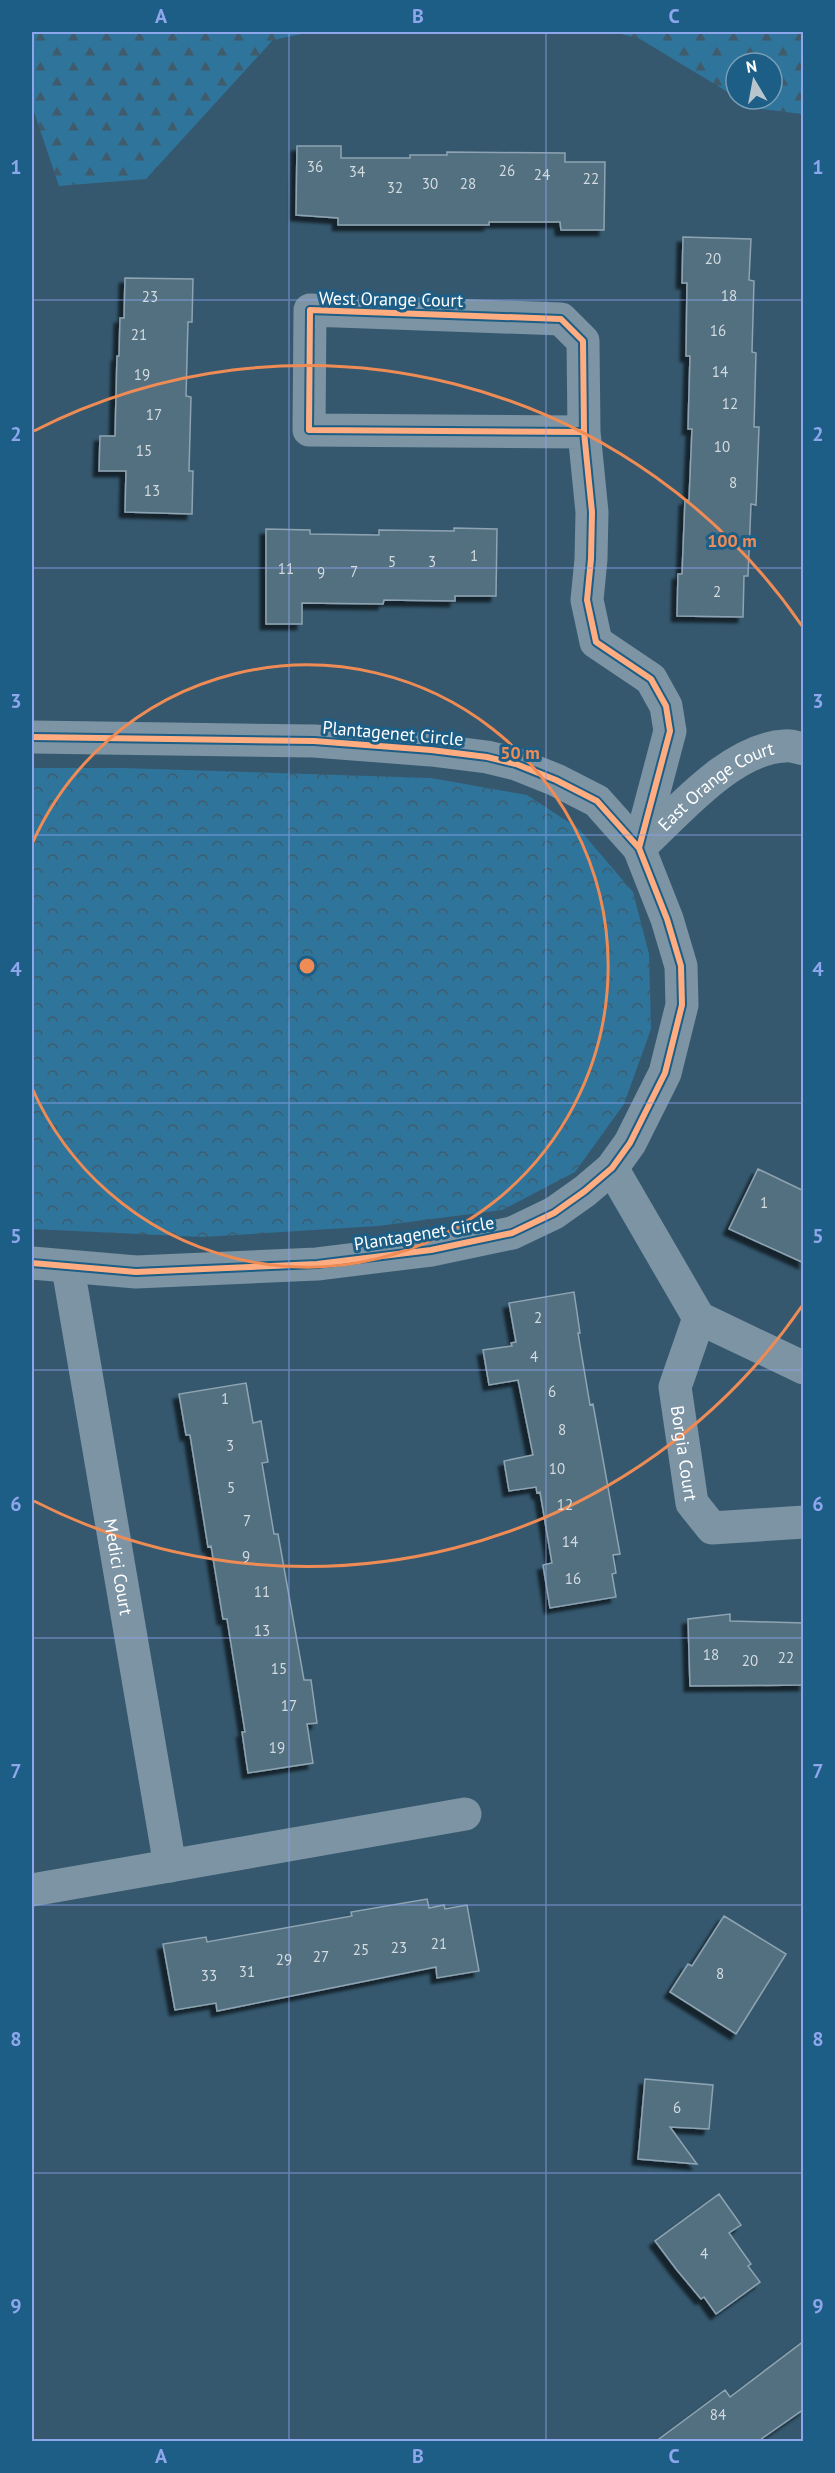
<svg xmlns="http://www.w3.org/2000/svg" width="835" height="2473" viewBox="0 0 835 2473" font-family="'PT Sans',sans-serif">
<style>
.forest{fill:url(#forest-firs)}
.park{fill:url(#park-crowns)}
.building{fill:#536f81;stroke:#8fa4b2;stroke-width:1.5;filter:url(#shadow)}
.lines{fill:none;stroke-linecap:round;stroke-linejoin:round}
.minor{stroke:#7c94a4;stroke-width:33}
.cycleway-casing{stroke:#1d5e86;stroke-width:10}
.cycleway{stroke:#ffac80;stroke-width:6}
.grid{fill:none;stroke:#8ea6ec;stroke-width:1.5;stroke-opacity:0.55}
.ring{fill:none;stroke:#ef8b55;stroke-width:3}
.labels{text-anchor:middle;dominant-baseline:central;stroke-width:6;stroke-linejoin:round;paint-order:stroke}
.number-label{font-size:15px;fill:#d4dbe0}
.street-label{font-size:18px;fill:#fff;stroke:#1d5e86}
.centre{fill:#ef8b55;stroke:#1d5e86;stroke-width:3}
.ring-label{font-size:18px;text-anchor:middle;font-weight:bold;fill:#ef8b55;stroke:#1d5e86;stroke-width:6;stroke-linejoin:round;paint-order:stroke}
.neatline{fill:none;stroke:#8ea6ec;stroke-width:2}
.grid-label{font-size:20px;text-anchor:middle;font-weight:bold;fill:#8ea6ec}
</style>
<defs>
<pattern id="forest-firs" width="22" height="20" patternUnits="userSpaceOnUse" patternTransform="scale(1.5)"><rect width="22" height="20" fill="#2e749b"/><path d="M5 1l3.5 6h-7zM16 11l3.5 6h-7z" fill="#405c6c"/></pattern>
<pattern id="park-crowns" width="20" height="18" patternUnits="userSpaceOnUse" patternTransform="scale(1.5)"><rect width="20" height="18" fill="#2e749b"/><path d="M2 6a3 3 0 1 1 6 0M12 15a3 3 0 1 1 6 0" fill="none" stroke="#405c6c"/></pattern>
<filter id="shadow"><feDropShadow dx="-5.5" dy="5.5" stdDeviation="1.5" flood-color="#0009"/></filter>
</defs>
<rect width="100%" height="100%" fill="#35586e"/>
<!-- forest -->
<path class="forest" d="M 32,32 L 312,32 L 273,40 L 146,179 L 59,186 L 32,106 Z
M 614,32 L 803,32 L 803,118 L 802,114 L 754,108 L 740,99 L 772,99 L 772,63 L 736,63 L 736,97 L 640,39 Z"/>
<!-- park -->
<path class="park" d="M 32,768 L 122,768 L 431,778 L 527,795 L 579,829 L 633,892 L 649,954 L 651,1029 L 624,1104 L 575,1172 L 502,1210 L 378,1226 L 202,1237 L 32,1229 Z"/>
<!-- building -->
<path class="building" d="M 297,146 L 341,146 L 341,158 L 410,158 L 410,155 L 447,155 L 447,152 L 565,153 L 565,162 L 605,162 L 604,230 L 561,230 L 560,222 L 489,222 L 489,225 L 338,225 L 338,218 L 296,215 Z
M 683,237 L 751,239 L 749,280 L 754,281 L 752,352 L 756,353 L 754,427 L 759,427 L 756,505 L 751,504 L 748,576 L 744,576 L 743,617 L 677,616 L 678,574 L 682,574 L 685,500 L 689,500 L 692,429 L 688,429 L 690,356 L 686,356 L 687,283 L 682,283 Z
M 125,278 L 193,279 L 192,322 L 188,322 L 186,396 L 191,397 L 189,471 L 193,471 L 192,514 L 125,512 L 126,471 L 99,471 L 100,436 L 115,436 L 117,356 L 119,356 L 120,318 L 124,318 Z
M 454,528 L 497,529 L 496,596 L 455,596 L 455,601 L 384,600 L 383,604 L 302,603 L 302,624 L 266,624 L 266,529 L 310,530 L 310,534 L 379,535 L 379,530 L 454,531 Z
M 758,1169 L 804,1191 L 804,1263 L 729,1229 Z
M 574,1292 L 580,1333 L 578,1333 L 590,1405 L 593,1404 L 620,1554 L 613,1555 L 616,1573 L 612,1574 L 616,1597 L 550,1608 L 543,1565 L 552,1563 L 540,1492 L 537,1493 L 536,1487 L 509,1491 L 504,1461 L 533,1455 L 518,1380 L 489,1385 L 483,1350 L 512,1346 L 511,1343 L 516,1342 L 509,1303 Z
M 246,1383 L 253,1423 L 261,1421 L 268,1462 L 262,1463 L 274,1534 L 278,1534 L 304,1680 L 311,1680 L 317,1723 L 307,1724 L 313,1763 L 248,1773 L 242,1732 L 245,1732 L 227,1619 L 223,1619 L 211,1546 L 208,1547 L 190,1435 L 186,1435 L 179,1394 Z
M 730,1614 L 730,1621 L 804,1623 L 804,1685 L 690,1686 L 688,1619 Z
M 427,1899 L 429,1908 L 444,1905 L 445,1909 L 467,1905 L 479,1971 L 437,1978 L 436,1967 L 217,2011 L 216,2003 L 175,2010 L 163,1944 L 206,1937 L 207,1942 L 352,1916 L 351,1912 Z
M 724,1916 L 786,1954 L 736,2034 L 670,1992 L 688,1964 L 692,1966 Z
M 645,2079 L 713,2085 L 709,2129 L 670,2127 L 697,2164 L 638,2159 Z
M 719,2194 L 741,2225 L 729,2233 L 751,2264 L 748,2266 L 760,2282 L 716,2314 L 704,2297 L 701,2299 L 676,2269 L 655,2241 Z
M 804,2341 L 804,2409 L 757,2442 L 655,2442 L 725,2390 L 730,2397 Z"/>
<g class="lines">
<!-- minor -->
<g class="minor">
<path d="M 584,432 L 309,430 L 310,310 L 561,319 L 583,341 L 584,432 L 592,512 L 591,559 L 587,600 L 596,642 L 651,679 L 666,706 L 670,731 L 639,848"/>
<path d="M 32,737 L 314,741 L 431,750 L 487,757 L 516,764 L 556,780 L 597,801 L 639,848 L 667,919 L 681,966 L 682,1005 L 665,1073 L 630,1143 L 612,1168 L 585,1191 L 554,1213 L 512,1233 L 431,1250 L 317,1264 L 136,1272 L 32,1263"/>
<path id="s1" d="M 639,848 C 677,813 731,748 785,746 C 791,745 798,748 804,749"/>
<path d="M 612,1168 L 699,1318 L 804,1368"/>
<path id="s2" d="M 68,1268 L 170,1866"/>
<path id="s3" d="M 699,1318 L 675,1387 L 692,1503 L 712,1528 L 804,1522"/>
<path d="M 32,1890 L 465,1814"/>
</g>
<defs>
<path id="cycleway" d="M 584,432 L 309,430 L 310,310 L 561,319 L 583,341 L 584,432 L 592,512 L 591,559 L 587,600 L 596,642 L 651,679 L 666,706 L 670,731 L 639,848
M 32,737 L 314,741 L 431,750 L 487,757 L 516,764 L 556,780 L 597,801 L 639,848 L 667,919 L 681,966 L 682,1005 L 665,1073 L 630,1143 L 612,1168 L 585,1191 L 554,1213 L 512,1233 L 431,1250 L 317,1264 L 136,1272 L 32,1263"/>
</defs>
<!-- cycleway casing -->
<use href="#cycleway" class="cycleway-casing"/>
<!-- cycleway -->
<use href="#cycleway" class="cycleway"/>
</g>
<!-- grid -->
<path class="grid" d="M 289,32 L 289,2442M 546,32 L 546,2442M 32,300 L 804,300M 32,568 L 804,568M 32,835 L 804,835M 32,1103 L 804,1103M 32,1370 L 804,1370M 32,1638 L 804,1638M 32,1905 L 804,1905M 32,2173 L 804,2173"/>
<!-- distance rings -->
<g class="ring">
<path d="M32 844A301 301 0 1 1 32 1088"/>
<path d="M802 1306A601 601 0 0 1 34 1501M34 431A601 601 0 0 1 802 626"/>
</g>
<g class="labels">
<!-- number labels -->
<g class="number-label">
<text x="315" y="166">36</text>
<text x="507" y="170">26</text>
<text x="357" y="171">34</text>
<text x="542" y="174">24</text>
<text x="591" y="178">22</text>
<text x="430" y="183">30</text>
<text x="468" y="183">28</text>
<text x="395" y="187">32</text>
<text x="713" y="258">20</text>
<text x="729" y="295">18</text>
<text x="150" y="296">23</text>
<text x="718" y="330">16</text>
<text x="139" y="334">21</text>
<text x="720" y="371">14</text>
<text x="142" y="374">19</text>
<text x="730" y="403">12</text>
<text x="154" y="414">17</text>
<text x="722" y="446">10</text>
<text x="144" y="450">15</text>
<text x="733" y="482">8</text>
<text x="152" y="490">13</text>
<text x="474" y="555">1</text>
<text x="392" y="561">5</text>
<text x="432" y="561">3</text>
<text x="286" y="568">11</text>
<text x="354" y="571">7</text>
<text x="321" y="572">9</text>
<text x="717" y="591">2</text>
<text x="764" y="1202">1</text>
<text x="538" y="1317">2</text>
<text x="534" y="1356">4</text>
<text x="552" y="1391">6</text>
<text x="225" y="1398">1</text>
<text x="562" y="1429">8</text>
<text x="230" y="1445">3</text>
<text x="557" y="1468">10</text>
<text x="231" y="1487">5</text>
<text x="565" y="1504">12</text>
<text x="247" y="1520">7</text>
<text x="570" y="1541">14</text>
<text x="246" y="1556">9</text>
<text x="573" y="1578">16</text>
<text x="262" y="1591">11</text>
<text x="262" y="1630">13</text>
<text x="711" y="1654">18</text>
<text x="786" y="1657">22</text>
<text x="750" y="1660">20</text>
<text x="279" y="1668">15</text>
<text x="289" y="1705">17</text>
<text x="277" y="1747">19</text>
<text x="439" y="1943">21</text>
<text x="399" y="1947">23</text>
<text x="361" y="1949">25</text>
<text x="321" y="1956">27</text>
<text x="284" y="1959">29</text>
<text x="247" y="1971">31</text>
<text x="720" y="1973">8</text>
<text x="209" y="1975">33</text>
<text x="677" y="2107">6</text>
<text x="704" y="2253">4</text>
<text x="718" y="2414">84</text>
</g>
<!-- street labels -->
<g class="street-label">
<text transform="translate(391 299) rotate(1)">West Orange Court</text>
<text transform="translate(393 733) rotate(5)">Plantagenet Circle</text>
<text stroke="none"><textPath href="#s1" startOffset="100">East Orange Court</textPath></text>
<text transform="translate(424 1233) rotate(-9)">Plantagenet Circle</text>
<text stroke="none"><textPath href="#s3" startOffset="140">Borgia Court</textPath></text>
<text stroke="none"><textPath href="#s2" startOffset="303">Medici Court</textPath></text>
</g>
</g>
<circle cx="307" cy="966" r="9" class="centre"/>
<g class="ring-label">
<text x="732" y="547">100 m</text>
<text x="520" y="759">50 m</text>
</g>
<!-- border -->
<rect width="835" height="2473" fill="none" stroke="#1d5e86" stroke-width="66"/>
<!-- north arrow -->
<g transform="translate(754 81) rotate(350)"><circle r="28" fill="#1d5e86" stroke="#779eb6" stroke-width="1.5"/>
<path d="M0-4.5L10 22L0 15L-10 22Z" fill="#b8c5cc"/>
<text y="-9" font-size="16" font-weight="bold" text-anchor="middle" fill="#ffffff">N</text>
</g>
<rect x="33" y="33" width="769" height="2407" class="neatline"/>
<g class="grid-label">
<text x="161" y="23">A</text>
<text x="418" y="23">B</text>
<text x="674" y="23">C</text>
<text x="16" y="174">1</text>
<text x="818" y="174">1</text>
<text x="16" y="441">2</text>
<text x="818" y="441">2</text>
<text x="16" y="708">3</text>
<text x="818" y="708">3</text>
<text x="16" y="976">4</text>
<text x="818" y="976">4</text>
<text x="16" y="1243">5</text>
<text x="818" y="1243">5</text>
<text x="16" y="1511">6</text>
<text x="818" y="1511">6</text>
<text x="16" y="1778">7</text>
<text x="818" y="1778">7</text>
<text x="16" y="2046">8</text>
<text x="818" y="2046">8</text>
<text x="16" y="2313">9</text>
<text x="818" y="2313">9</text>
<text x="161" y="2463">A</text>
<text x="418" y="2463">B</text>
<text x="674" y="2463">C</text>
</g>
</svg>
